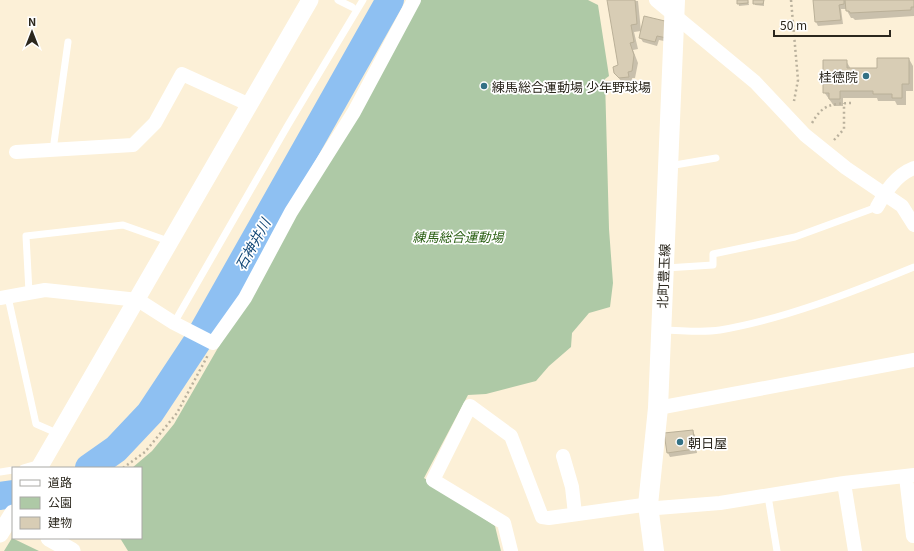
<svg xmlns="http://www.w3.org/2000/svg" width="914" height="551" viewBox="0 0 914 551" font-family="Georgia,'Noto Sans JP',serif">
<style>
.green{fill:#aec9a6}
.shadow{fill:#0003}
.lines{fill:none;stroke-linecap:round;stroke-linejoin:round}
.river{stroke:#8ec0f2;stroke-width:28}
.building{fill:#d8cdb5;stroke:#bab098}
.path{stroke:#bab19d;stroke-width:2.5;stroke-dasharray:2 3;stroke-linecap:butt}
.service{stroke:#fff;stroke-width:7}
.minor{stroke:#fff;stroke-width:14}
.tertiary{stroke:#fff;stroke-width:17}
.secondary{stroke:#fff;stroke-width:20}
.poi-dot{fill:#327185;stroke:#fff;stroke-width:1.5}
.labels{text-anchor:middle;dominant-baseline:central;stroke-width:3.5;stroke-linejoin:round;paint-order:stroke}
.poi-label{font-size:13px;fill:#2b271d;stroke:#fff;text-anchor:start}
.park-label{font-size:13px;font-style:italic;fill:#2a5f13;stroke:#fff}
.street-label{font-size:13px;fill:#2b271d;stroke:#fff}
.water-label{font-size:14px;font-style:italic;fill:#134877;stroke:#fff}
</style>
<rect width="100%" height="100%" fill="#fcf0d7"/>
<!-- green -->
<path class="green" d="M 419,0 L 588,0 L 598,5 L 609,76 L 605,79 L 609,229 L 613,283 L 610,307 L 589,313 L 572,333 L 571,347 L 549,366 L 536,381 L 486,394 L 468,395 L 424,478 L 495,526 L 501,551 L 128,551 L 120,538 L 141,538 L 141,468 L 132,468 L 152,451 L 174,424 Z
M 12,538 L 39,551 L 4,551 Z"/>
<!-- shadow -->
<path class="shadow" d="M 608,0 L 638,1 L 641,31 L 634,32 L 638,49 L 633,50 L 638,63 L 635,78 L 632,78 L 633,83 L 624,85 L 615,73 L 619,66 Z
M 738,0 L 748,0 L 749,5 L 739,6 Z
M 754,0 L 764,0 L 764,6 L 755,5 Z
M 814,0 L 914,0 L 914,16 L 855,20 L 853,18 L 851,18 L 846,9 L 841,9 L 843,24 L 818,26 L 816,22 Z
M 645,17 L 669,42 L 659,40 L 657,46 L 643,42 L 640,37 Z
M 909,59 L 913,66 L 913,91 L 906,91 L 906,105 L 897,105 L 895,101 L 878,101 L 877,98 L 843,98 L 843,106 L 834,106 L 824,92 L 846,61 L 851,69 L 878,69 Z
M 692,431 L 695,435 L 697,453 L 670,457 L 668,453 Z"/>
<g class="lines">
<!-- river -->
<path class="river" d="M 89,468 L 116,449 L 150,413 L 197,342 L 390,0
M 0,496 L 13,494"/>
</g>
<!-- building -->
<path class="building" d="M 607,0 L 635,0 L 637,24 L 631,25 L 634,42 L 630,43 L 634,55 L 632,71 L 628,72 L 629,77 L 619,78 L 614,73 L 613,67 L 618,65 Z
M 737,0 L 748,0 L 748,3 L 737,4 Z
M 753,0 L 764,0 L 763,4 L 753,4 Z
M 813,0 L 844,0 L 844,4 L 839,5 L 841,20 L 815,22 Z
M 845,0 L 914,0 L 914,7 L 911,7 L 911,10 L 850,13 L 849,11 L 846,11 Z
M 644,16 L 669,22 L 667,38 L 657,36 L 655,42 L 639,38 Z
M 877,58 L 909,58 L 909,84 L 902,84 L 902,98 L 892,98 L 892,94 L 873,94 L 873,91 L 840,91 L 840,99 L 829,99 L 829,93 L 823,93 L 823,60 L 847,60 L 847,68 L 877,68 Z
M 693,430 L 695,449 L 667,453 L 664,433 Z"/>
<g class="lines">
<!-- path -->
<path class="path" d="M 791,0 L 798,80 L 794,101
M 812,123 C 823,104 831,104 851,103
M 834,140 L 844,129 L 844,103
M 123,468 L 145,452 L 177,413 L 208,355"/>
<!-- service -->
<path class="service" d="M 338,0 L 352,7
M 53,150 L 68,42
M 669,166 L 716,158
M 666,268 L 713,265 L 713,254 L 795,237 L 877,207
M 29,292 L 26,236 L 123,225 L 171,242
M 8,297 L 36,424 L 59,434
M 174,323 L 288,125 L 363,0
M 662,330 C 681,330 701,333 720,330 C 785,319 853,292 914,267
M 23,468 L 40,463
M 0,472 L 13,470
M 768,496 L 777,551"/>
<!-- minor -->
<path class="minor" d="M 656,0 L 755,82 L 805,135 L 846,168 L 902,206 L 914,225
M 16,152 L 133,145 L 155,123 L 182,74 L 250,105
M 877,207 C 886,191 896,175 914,168
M 0,298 L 45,290 L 138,300 L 174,323 L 213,343 L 245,298 L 291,212 L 354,112 L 414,0
M 658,408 L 914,360
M 563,456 L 572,487 L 575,514
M 906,477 L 913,536
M 844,483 L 855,551
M 511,551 L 504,523 L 433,480 L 470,406 L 511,436 L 542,517 L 549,518 L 643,505 L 657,508 L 720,503 L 844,483 L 914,475"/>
<!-- tertiary -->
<path class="tertiary" d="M 39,468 L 310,0
M 0,534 L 13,513
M 49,538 L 72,551"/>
<!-- secondary -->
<path class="secondary" d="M 654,551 L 648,505 L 658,408 L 675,0"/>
</g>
<!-- markers -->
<g class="poi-dot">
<circle cx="866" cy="76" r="4"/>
<circle cx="484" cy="86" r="4"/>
<circle cx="680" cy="442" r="4"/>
</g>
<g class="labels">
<!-- poi labels -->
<g class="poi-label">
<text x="858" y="76" text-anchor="end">桂徳院</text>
<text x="492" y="86">練馬総合運動場 少年野球場</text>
<text x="688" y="442">朝日屋</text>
</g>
<!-- park labels -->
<g class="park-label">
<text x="458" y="236">練馬総合運動場</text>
</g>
<!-- street labels -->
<g class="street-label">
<text transform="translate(663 276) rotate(-88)">北町豊玉線</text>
</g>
<!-- water labels -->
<g class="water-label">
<text transform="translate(252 244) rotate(-61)">石神井川</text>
</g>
</g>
<!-- legend -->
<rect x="12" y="467" width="130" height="72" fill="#ffffff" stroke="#aaa9a5"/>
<rect x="20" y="480" width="20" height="6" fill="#ffffff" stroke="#aaa9a5"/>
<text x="48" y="487" font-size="12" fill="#2b271d">道路</text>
<rect x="20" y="497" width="20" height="12" fill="#aec9a6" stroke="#aaa9a5"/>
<text x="48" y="507" font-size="12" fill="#2b271d">公園</text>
<rect x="20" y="517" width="20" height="12" fill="#d8cdb5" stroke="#aaa9a5"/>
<text x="48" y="527" font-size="12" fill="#2b271d">建物</text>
<!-- north arrow -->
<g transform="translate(32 32)" stroke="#ffffff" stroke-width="3" paint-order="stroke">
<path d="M0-3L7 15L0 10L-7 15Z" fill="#2b271d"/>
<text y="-6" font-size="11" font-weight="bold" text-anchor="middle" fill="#2b271d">N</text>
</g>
<!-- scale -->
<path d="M774 30v6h116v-6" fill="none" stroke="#2b271d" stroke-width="2"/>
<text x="780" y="30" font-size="12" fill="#2b271d" stroke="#ffffff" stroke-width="3" paint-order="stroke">50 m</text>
</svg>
